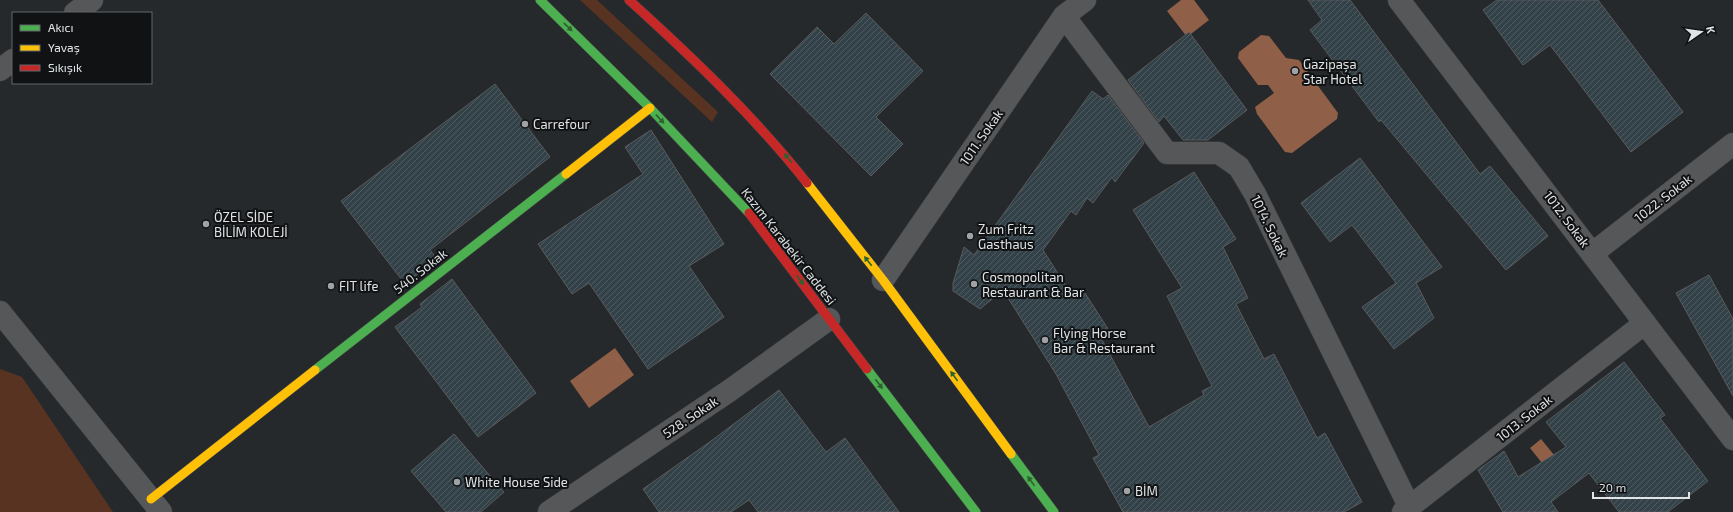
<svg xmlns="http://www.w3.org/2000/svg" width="1733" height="512" viewBox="0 0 1733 512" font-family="'Exo 2',sans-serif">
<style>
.grass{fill:#593321}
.water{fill:#905f48}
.building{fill:url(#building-hatch);stroke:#595b5c}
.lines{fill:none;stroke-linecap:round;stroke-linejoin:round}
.street-casing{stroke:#424446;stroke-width:23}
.fast-casing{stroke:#424446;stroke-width:10}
.slow-casing{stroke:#424446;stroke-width:10}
.jam-casing{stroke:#424446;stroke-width:10}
.street{stroke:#555758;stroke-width:22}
.fast{stroke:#4caf50;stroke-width:9}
.slow{stroke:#ffc107;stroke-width:9}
.jam{stroke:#c62828;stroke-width:9}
.oneway{fill:#2e6032}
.poi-dot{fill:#9fa3a5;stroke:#101214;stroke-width:1.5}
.labels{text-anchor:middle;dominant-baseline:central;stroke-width:4;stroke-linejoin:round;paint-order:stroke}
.poi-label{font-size:13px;fill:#e0e4e6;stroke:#101214;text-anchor:start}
.street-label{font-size:13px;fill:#e0e4e6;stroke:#101214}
</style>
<defs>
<pattern id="building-hatch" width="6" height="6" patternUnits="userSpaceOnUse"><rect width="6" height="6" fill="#334148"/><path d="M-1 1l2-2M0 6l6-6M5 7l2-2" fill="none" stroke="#505c62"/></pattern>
</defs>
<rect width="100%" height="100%" fill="#26292b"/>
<!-- grass -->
<path class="grass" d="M 580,0 L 597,0 L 718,112 L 712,122 Z
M 0,369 L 22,377 L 113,512 L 0,512 Z"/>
<!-- water -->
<path class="water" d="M 1181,0 L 1194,0 L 1209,20 L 1187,37 L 1167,11 Z
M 1261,35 L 1269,36 L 1286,58 L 1299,60 L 1338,113 L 1337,119 L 1292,153 L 1285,152 L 1257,114 L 1255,107 L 1274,93 L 1268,85 L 1258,85 L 1238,58 L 1239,52 Z
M 615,348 L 634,375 L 589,408 L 570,381 Z
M 1541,439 L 1573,478 L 1562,488 L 1530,448 Z"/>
<!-- building -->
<path class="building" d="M 1308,0 L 1350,0 L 1480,174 L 1490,166 L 1548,236 L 1506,270 L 1381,120 L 1379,122 L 1310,30 L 1322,20 Z
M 1497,0 L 1598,0 L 1683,112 L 1631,152 L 1550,45 L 1523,65 L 1483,10 Z
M 866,13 L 923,71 L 876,117 L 903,144 L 871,176 L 770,74 L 817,27 L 834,44 Z
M 1189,32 L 1247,110 L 1208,140 L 1183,140 L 1164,116 L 1159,122 L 1128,80 Z
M 495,84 L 550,157 L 430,250 L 437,259 L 405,284 L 341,201 Z
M 1092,91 L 1103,99 L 1108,95 L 1144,143 L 1115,182 L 1112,177 L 1093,203 L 1087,198 L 1076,215 L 1071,211 L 1043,250 L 1073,297 L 1083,290 L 1110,332 L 1101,338 L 1149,427 L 1204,395 L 1202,391 L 1212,386 L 1167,296 L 1182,288 L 1133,210 L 1194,172 L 1236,239 L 1223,247 L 1248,298 L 1236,304 L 1264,359 L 1274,354 L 1317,438 L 1325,433 L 1362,502 L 1344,512 L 1123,512 L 1093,458 L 1099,455 L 1056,374 L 1003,290 L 980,309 L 953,291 L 953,283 L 964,247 L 974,255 Z
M 651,130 L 724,244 L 689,266 L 724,317 L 648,369 L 589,283 L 572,294 L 538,244 L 643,174 L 625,147 Z
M 1360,158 L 1442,267 L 1416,283 L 1434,318 L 1394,349 L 1362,307 L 1396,283 L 1352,225 L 1330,242 L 1301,203 Z
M 1709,275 L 1733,319 L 1733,396 L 1676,293 Z
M 452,279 L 536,393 L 478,437 L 395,327 L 422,307 L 420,304 Z
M 1624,362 L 1665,415 L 1660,418 L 1708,481 L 1668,512 L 1619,512 L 1589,473 L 1551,502 L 1558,512 L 1503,512 L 1478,470 L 1504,451 L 1518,477 L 1566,447 L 1546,422 Z
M 779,390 L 826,452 L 845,438 L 899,512 L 758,512 L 749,500 L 731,512 L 659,512 L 643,489 L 711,441 Z
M 454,434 L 504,492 L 481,512 L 446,512 L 411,471 Z"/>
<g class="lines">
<defs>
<path id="street" d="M 1399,0 L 1733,439
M 75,13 L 92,0
M 1064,16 L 1167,153 L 1219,153 L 1239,167 L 1255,194 L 1410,508
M 0,70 L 13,60
M 1593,253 L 1733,144
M 883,280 L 1064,16 L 1085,0
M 0,312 L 161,512
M 549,512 L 729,391 L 829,319
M 1403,512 L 1645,323"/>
<path id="fast" d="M 540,0 L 650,108 L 749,213
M 867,369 L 976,512
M 315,370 L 566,174
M 1011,454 L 1054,512"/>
<path id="slow" d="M 566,174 L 650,108
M 807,183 L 883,280 L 1011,454
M 151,499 L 315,370"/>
<path id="jam" d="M 629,0 C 692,57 754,116 807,183
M 749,213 L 867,369"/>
</defs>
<!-- street casing -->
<use href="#street" class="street-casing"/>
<!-- fast casing -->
<use href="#fast" class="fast-casing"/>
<!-- slow casing -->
<use href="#slow" class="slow-casing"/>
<!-- jam casing -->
<use href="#jam" class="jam-casing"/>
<!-- street -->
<use href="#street" class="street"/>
<!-- fast -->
<use href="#fast" class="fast"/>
<!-- slow -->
<use href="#slow" class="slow"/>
<!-- jam -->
<use href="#jam" class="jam"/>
</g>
<!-- one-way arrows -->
<defs><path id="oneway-solid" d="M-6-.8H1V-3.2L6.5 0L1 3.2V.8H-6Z"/></defs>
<g class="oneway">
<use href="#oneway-solid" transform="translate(568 27) rotate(44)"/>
<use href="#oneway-solid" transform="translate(660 119) rotate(47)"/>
<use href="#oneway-solid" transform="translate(788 158) rotate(-128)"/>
<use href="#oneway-solid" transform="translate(868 261) rotate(-128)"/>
<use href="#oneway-solid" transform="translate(800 280) rotate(53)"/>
<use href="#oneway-solid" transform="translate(954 376) rotate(-126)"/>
<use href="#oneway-solid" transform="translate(879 384) rotate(53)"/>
<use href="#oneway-solid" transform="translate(1031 481) rotate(-126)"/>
</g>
<!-- markers -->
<g class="poi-dot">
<circle cx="1295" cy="71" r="4"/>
<circle cx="525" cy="124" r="4"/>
<circle cx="206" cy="224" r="4"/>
<circle cx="970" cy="236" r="4"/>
<circle cx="974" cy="284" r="4"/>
<circle cx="331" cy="286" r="4"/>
<circle cx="1045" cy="340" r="4"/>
<circle cx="457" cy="482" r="4"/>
<circle cx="1127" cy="491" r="4"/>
</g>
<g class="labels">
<!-- poi labels -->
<g class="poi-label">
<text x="1303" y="64">Gazipaşa<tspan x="1303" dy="15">Star Hotel</tspan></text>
<text x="533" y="124">Carrefour</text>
<text x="214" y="217">ÖZEL SİDE<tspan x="214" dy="15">BİLİM KOLEJİ</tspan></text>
<text x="978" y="229">Zum Fritz<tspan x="978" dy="15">Gasthaus</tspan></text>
<text x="982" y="277">Cosmopolitan<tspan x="982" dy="15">Restaurant &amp; Bar</tspan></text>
<text x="339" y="286">FIT life</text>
<text x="1053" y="333">Flying Horse<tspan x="1053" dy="15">Bar &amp; Restaurant</tspan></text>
<text x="465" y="482">White House Side</text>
<text x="1135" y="491">BİM</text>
</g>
<!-- street labels -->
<g class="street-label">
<text transform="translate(981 137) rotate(-55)">1011. Sokak</text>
<text transform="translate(1663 198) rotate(-38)">1022. Sokak</text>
<text transform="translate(1567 219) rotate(53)">1012. Sokak</text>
<text transform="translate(1270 226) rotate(64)">1014. Sokak</text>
<text transform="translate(789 246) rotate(52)">Kazım Karabekir Caddesi</text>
<text transform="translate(420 271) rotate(-38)">540. Sokak</text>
<text transform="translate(690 417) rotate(-34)">528. Sokak</text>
<text transform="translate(1524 418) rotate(-38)">1013. Sokak</text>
</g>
</g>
<!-- legend -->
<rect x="12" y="12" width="140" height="72" fill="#101214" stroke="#636668"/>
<rect x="20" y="25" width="20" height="6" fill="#4caf50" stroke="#636668"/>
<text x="48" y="32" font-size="12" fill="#e0e4e6">Akıcı</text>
<rect x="20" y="45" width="20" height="6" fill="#ffc107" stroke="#636668"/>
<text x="48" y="52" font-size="12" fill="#e0e4e6">Yavaş</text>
<rect x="20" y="65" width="20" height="6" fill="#c62828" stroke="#636668"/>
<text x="48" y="72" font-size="12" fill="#e0e4e6">Sıkışık</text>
<!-- north arrow -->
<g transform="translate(1701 32) rotate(77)" stroke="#101214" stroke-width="3" paint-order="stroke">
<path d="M0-3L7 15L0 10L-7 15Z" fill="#e0e4e6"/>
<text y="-6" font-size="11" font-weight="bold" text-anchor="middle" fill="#e0e4e6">K</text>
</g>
<!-- scale -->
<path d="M1593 492v6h96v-6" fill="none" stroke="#e0e4e6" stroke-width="2"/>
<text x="1599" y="492" font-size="12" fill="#e0e4e6" stroke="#101214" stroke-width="3" paint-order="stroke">20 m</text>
</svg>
